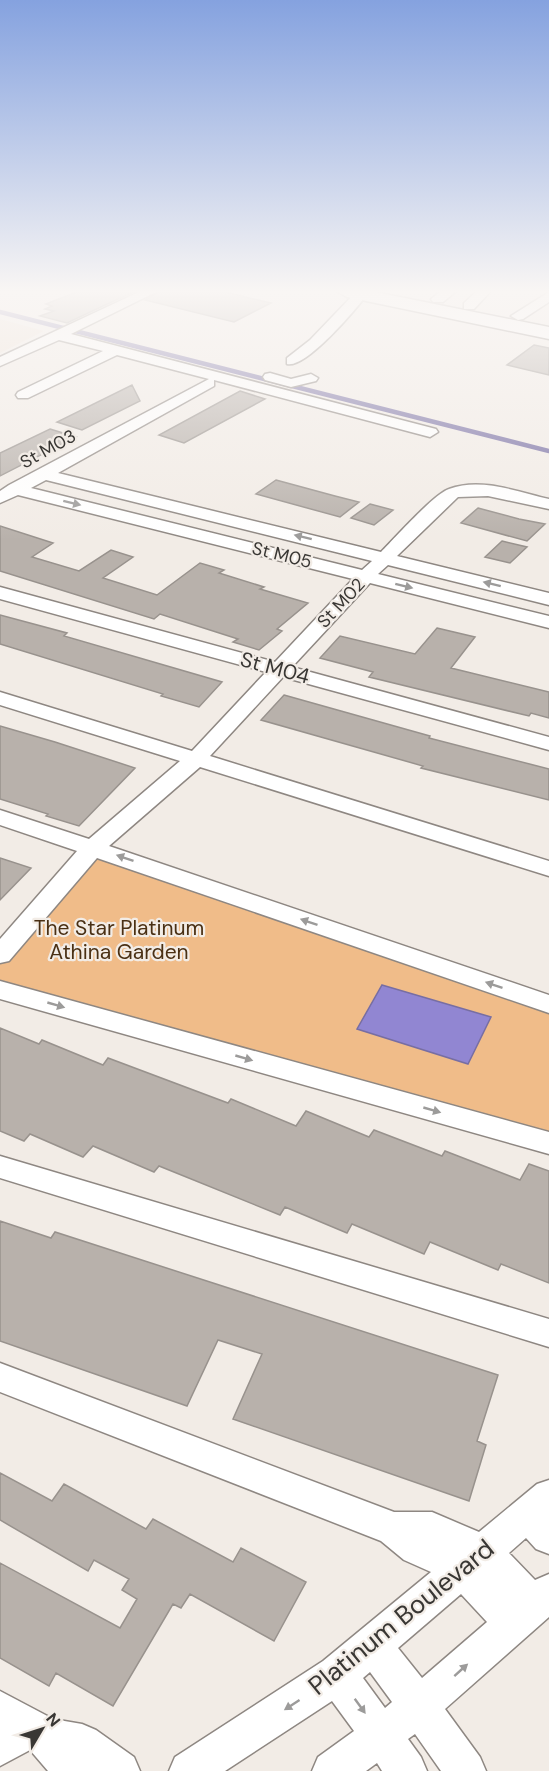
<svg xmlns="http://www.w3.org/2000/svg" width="549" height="1771" viewBox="0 0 549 1771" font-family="'DM Sans',sans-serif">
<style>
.built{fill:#eee1d5}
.green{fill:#f0bc89}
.water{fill:#9186d2;stroke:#776ea3;stroke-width:1.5}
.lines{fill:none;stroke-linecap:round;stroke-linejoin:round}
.stream{stroke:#776ea3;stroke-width:4.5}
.building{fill:#b8b1ab;stroke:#98928d;stroke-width:1.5}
.minor-casing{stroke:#8e8782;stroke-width:3}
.highway-casing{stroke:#8e8782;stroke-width:3}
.minor{fill:#fff;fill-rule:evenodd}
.highway{fill:#fff;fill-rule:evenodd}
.oneway{fill:#9c9b9a}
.labels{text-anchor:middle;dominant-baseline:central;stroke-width:4.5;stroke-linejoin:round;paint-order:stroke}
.far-street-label{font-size:18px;fill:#393734;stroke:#f2ece6}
.street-label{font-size:21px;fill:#393734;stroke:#f2ece6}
.park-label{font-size:21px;fill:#4a3014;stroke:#f2ece6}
.near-street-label{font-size:26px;fill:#393734;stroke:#f2ece6}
</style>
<rect width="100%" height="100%" fill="#f2ece6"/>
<!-- built -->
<path class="built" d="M 0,319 L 44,331 L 0,353 Z"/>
<!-- green -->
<path class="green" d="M 93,848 L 549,1004 L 549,1143 L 0,990 L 0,955 Z"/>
<!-- water -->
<path class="water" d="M 382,985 L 491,1017 L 468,1064 L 357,1029 Z"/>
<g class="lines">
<!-- stream -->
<path class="stream" d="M 0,312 L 549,451"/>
</g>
<!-- building -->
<path class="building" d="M 76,292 L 133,292 L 67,323 L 40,316 L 54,311 L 45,309 L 52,306 L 46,304 Z
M 158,292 L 225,292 L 271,303 L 234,322 L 145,300 Z
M 534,345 L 549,348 L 549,375 L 507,365 Z
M 132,385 L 140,401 L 82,430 L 57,422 Z
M 240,391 L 265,399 L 184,443 L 159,435 Z
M 50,429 L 76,437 L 0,476 L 0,453 Z
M 276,480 L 335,496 L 359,502 L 340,517 L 256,494 Z
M 370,504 L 393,510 L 374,525 L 351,518 Z
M 478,508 L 519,519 L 545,524 L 527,541 L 461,523 Z
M 0,526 L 53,543 L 32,557 L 79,571 L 111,550 L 133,557 L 103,578 L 157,595 L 200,563 L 224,570 L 219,573 L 264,587 L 260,589 L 308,603 L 277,629 L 282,631 L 259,650 L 233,642 L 238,639 L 160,614 L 154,619 L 0,571 Z
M 502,541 L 527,547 L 510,563 L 485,557 Z
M 0,615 L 67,633 L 64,636 L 222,682 L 199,707 L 161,696 L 163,694 L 0,644 Z
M 437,628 L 475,637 L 451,668 L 549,692 L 549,718 L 531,713 L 529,716 L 369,677 L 373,672 L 320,658 L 340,636 L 415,654 Z
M 284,695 L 430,736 L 429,738 L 549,769 L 549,800 L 421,768 L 423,766 L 261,720 Z
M 0,726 L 55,742 L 135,768 L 79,826 L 46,816 L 48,814 L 0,799 Z
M 0,858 L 31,868 L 0,900 Z
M 0,1028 L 39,1044 L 42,1040 L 103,1065 L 108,1058 L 228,1103 L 231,1099 L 296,1126 L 306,1111 L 369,1137 L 374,1130 L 442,1156 L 445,1151 L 520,1180 L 529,1164 L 549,1171 L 549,1283 L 501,1264 L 498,1270 L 430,1242 L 424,1254 L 352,1224 L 347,1233 L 285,1207 L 280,1215 L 159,1166 L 154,1172 L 93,1146 L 83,1157 L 30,1134 L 24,1141 L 0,1131 Z
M 0,1221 L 51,1238 L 55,1232 L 498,1375 L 477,1441 L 486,1445 L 469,1501 L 233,1419 L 262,1354 L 218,1340 L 187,1406 L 0,1341 Z
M 0,1473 L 52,1501 L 64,1484 L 146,1529 L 153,1519 L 233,1562 L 241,1548 L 306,1582 L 274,1641 L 190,1594 L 181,1608 L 173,1604 L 113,1706 L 56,1673 L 49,1686 L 0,1658 L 0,1563 L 120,1628 L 137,1599 L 122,1590 L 129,1579 L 94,1560 L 88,1571 L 0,1520 Z"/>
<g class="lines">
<defs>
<path id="minor" d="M 139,292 L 156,292 L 71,334 L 436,429 L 438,432 L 430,437 L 214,380 L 214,386 L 58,473 L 381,552 C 394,539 434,494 449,489 C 481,477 518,492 549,499 L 549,509 L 488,496 L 458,497 L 397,556 L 549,593 L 549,605 L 388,565 L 378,574 L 549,616 L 549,628 L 370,583 L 292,667 L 549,737 L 549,750 L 283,677 L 210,756 L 549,861 L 549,876 L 200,767 L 109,846 L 549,995 L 549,1013 L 97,858 L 9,961 L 0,963 L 0,939 L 77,851 L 0,825 L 0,810 L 89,839 L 180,761 L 0,705 L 0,692 L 192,751 L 266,672 L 0,599 L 0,587 L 275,662 L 353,579 L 18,495 L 0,503 L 0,491 L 9,485 L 209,379 L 117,355 L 28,398 L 18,398 L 16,395 L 18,392 L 103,351 L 59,340 L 0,366 L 0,357 ZM 46,480 L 372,561 L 362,570 L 31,488 Z
M 356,292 L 369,292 C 357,308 306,369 287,364 L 287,358 L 310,340 Z
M 440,292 L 455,292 L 443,302 L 433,302 L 431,299 Z
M 476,292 L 490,292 L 474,309 L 464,309 L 464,303 Z
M 549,292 L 549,302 L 523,319 L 518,320 L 511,316 Z
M 270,373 L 291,379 L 311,374 L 318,378 L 316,381 L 291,387 L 265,380 L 263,377 L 265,374 Z
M 0,981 L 549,1132 L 549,1154 L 0,999 Z
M 0,1156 L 549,1319 L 549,1347 L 0,1178 Z
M 0,1363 L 394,1512 L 432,1512 L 479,1532 L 537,1484 L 549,1480 L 549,1554 L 536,1549 L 526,1538 L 509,1553 L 535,1580 L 549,1574 L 549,1617 L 445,1709 L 480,1757 L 486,1771 L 441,1771 L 415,1734 L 408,1739 L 421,1757 L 427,1771 L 382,1771 L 377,1763 L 366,1771 L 312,1771 L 318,1757 L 354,1731 L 332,1701 L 225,1771 L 169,1771 L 175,1757 L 323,1661 L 431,1572 L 404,1560 L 381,1541 L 0,1392 ZM 461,1594 L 487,1622 L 422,1678 L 398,1648 ZM 370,1672 L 392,1702 L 385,1708 L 363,1678 Z
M 0,1691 L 53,1719 L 82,1724 L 96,1730 L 134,1757 L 140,1771 L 48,1771 L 30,1750 L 0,1766 Z"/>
<path id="highway" d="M 338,292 L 375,292 L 549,327 L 549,339 L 347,297 Z"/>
</defs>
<!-- minor casing -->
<use href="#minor" class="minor-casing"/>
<!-- highway casing -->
<use href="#highway" class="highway-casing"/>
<!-- minor -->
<use href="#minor" class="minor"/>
<!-- highway -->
<use href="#highway" class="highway"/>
</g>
<!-- one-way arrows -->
<defs><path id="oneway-solid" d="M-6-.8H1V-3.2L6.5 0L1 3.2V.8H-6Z" transform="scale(1.5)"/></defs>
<g class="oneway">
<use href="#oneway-solid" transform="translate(72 503) rotate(14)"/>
<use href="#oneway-solid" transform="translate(303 537) rotate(-166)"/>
<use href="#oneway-solid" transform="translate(492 584) rotate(-166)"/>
<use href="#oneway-solid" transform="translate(404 586) rotate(14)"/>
<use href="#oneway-solid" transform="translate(125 858) rotate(-161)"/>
<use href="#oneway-solid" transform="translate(309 922) rotate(-161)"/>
<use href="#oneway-solid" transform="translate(494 985) rotate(-161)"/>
<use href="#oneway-solid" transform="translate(56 1005) rotate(16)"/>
<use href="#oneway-solid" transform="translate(244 1058) rotate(16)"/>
<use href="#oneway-solid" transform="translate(432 1110) rotate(16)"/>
<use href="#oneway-solid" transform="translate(461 1670) rotate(-42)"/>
<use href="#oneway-solid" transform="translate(292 1705) rotate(147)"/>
<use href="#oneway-solid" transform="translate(360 1706) rotate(54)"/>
</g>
<!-- sky -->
<linearGradient id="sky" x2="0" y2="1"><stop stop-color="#85a2df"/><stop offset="0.54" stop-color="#f9f6f4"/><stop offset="1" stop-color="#f9f6f4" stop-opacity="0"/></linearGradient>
<rect width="549" height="540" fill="url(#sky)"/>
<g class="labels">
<!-- far-street labels -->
<g class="far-street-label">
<text transform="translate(48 449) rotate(-29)">St M03</text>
<text transform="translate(282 555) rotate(14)">St M05</text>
<text transform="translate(341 603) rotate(-47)">St M02</text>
</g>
<!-- street labels -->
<g class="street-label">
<text transform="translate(275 668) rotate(15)">St M04</text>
</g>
<!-- park labels -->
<g class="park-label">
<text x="119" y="928">The Star Platinum<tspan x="119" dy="24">Athina Garden</tspan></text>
</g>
<!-- near-street labels -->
<g class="near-street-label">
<text transform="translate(401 1617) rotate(-39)">Platinum Boulevard</text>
</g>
</g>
<!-- north arrow -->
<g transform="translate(42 1729) rotate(51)" stroke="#f2ece6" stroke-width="4.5" paint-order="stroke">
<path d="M0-4.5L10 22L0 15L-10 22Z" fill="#393734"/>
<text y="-9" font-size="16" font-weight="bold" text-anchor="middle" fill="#393734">N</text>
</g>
</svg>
